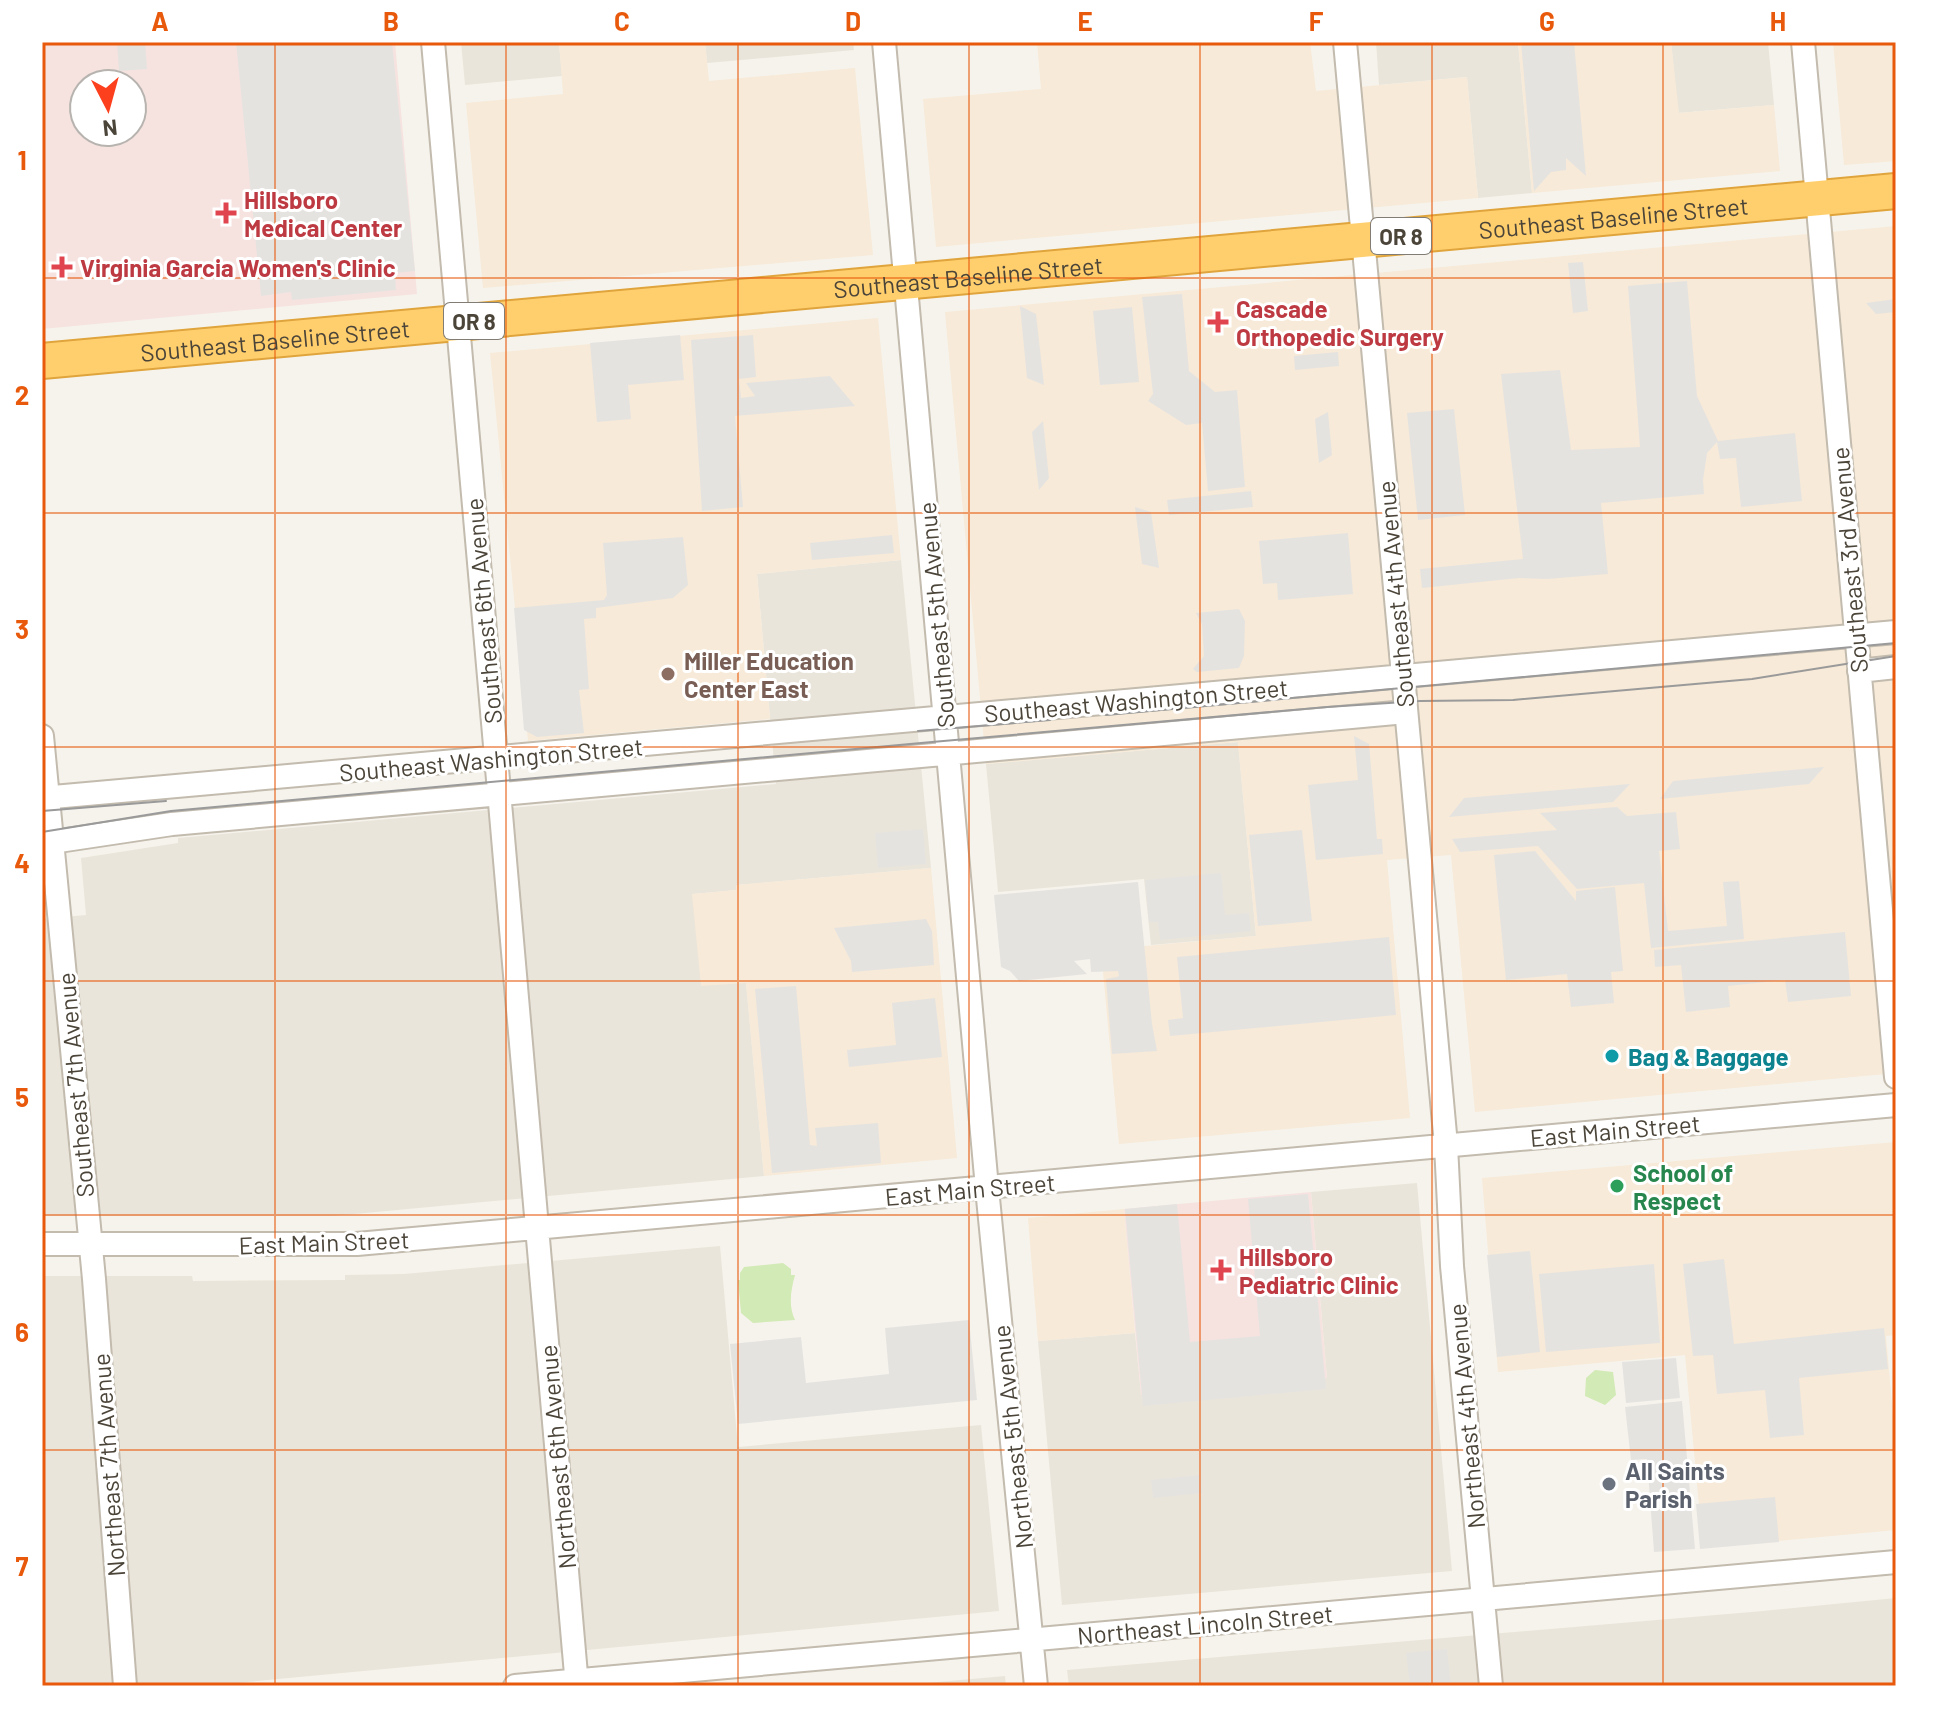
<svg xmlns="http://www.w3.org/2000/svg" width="1938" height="1728" viewBox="0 0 1938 1728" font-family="Barlow,sans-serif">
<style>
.residential{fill:#eae5da}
.commercial{fill:#f7ead8}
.medical{fill:#f6e3e0;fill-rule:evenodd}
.green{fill:#d2eab5}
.parking{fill:#e5e3e0}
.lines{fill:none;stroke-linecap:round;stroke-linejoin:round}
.minor-casing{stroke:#c2bbae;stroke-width:26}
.highway-casing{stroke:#e0a43c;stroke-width:38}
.minor{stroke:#fff;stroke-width:22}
.highway{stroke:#ffcf6e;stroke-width:34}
.tram{stroke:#9a9a9a;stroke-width:2}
.grid{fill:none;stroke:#e8590c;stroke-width:2;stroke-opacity:0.55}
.health-dot{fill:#e0444e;stroke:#fff;stroke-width:3}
.education-dot{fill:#8d6e63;stroke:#fff;stroke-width:3}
.culture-dot{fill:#0f9aa8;stroke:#fff;stroke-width:3}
.leisure-dot{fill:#2e9e5b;stroke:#fff;stroke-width:3}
.worship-dot{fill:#6b7280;stroke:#fff;stroke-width:3}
.labels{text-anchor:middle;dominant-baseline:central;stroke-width:6;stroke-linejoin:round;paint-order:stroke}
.shield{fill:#fff;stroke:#817c74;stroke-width:2}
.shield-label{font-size:22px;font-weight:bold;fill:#4b4439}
.health-label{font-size:24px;font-weight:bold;fill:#be3a42;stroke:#fff;text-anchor:start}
.street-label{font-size:24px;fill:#4b4439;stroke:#fff}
.education-label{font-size:24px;font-weight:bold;fill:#785e54;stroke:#fff;text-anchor:start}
.culture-label{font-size:24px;font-weight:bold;fill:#0d838f;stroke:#fff;text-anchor:start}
.leisure-label{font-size:24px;font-weight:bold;fill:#27864d;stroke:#fff;text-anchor:start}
.worship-label{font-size:24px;font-weight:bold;fill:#5b616d;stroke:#fff;text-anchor:start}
.neatline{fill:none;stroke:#e8590c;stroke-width:3}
.grid-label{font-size:26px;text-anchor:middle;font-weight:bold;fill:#e8590c}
</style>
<rect width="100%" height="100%" fill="#f6f3ec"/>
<!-- residential -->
<path class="residential" d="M 461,42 L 559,42 L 562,76 L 465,85 Z
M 705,42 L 853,42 L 854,50 L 707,63 Z
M 1376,42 L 1518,42 L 1532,193 L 1478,198 L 1467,77 L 1379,85 Z
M 1671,42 L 1768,42 L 1774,105 L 1678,113 Z
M 901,560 L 931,868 L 737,885 L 737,890 L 693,894 L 746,982 L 764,1176 L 333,1216 L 42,1216 L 42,919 L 86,915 L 81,858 L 178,843 L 178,838 L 776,784 L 757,574 Z
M 1238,742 L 1256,936 L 1151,945 L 1144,879 L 998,892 L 986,764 Z
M 1417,1183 L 1452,1571 L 1062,1605 L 1038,1341 L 1135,1333 L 1141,1394 L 1327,1378 L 1311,1192 Z
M 720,1246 L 738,1447 L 981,1425 L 999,1611 L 205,1686 L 42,1686 L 42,1276 L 192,1276 L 193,1281 L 345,1280 L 345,1275 L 404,1274 Z
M 1896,1598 L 1896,1686 L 1069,1686 L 1067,1670 L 1763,1611 Z
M 1005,1676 L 1006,1686 L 893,1686 Z"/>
<!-- commercial -->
<path class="commercial" d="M 559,42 L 705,42 L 709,81 L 855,68 L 873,255 L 483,288 L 466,103 L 563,94 Z
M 1037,42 L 1310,42 L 1316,91 L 1467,77 L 1478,198 L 936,247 L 923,99 L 1041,89 Z
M 1518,42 L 1671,42 L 1679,113 L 1774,105 L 1780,171 L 1532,193 Z
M 1833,42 L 1896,42 L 1896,161 L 1844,165 Z
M 1896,226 L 1896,1073 L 1475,1112 L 1451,855 L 1387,860 L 1410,1118 L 1119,1144 L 1101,950 L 1256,936 L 1238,742 L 986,764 L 945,312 Z
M 878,318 L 901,560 L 757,574 L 770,719 L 528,741 L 490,353 Z
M 931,868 L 957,1158 L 764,1176 L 746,983 L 701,986 L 692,894 L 736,890 L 736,885 Z
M 1896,1142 L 1896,1335 L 1886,1336 L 1896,1450 L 1896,1530 L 1703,1548 L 1685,1355 L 1498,1372 L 1482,1178 Z
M 1124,1209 L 1135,1333 L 1038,1341 L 1028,1218 Z"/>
<!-- medical -->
<path class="medical" d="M 42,42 L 395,42 L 417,294 L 42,329 ZM 84,84 L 132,84 L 132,132 L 84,132 Z
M 1311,1192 L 1327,1378 L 1141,1395 L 1124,1209 Z"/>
<!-- green -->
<path class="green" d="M 783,1263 L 791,1269 L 791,1275 L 795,1275 C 791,1290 788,1305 795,1320 L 753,1323 L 741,1313 L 738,1280 L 740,1280 L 740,1273 L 744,1267 Z
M 1595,1370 L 1613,1372 L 1616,1395 L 1605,1405 L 1585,1396 L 1586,1378 Z"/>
<!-- parking -->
<path class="parking" d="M 117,42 L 145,42 L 147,69 L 119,71 Z
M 236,42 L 392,42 L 415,271 L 395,273 L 396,290 L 292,300 L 291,292 L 261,296 Z
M 1521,42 L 1574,42 L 1586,176 L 1566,158 L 1566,170 L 1551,172 L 1534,191 Z
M 1583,262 L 1588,311 L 1573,313 L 1568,263 Z
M 1687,281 L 1697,396 L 1718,441 L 1795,433 L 1802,501 L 1741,507 L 1736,458 L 1720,459 L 1717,442 L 1707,453 L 1703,480 L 1704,494 L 1601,503 L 1608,574 L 1547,579 L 1519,578 L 1422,588 L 1420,569 L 1523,559 L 1501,374 L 1560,370 L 1571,450 L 1640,447 L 1628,286 Z
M 1182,294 L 1189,371 L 1215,392 L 1237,390 L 1245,487 L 1208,491 L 1202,423 L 1186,425 L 1148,401 L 1153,394 L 1142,297 Z
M 1896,299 L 1896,312 L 1876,314 L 1866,303 Z
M 1020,306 L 1036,314 L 1044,385 L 1027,378 Z
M 1132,307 L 1139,382 L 1100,385 L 1093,311 Z
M 680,335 L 684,380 L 628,385 L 631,419 L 597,422 L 590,343 Z
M 753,335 L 756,377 L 739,379 L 741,398 L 755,396 L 746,383 L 830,376 L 855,406 L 735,416 L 743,507 L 702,511 L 691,340 Z
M 1338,352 L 1339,366 L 1295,370 L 1294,356 Z
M 1454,409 L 1465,515 L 1418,520 L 1407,413 Z
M 1328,412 L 1332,455 L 1319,463 L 1315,419 Z
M 1043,421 L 1049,478 L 1039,490 L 1032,432 Z
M 1251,491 L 1253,507 L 1169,515 L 1167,500 Z
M 1135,507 L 1151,512 L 1159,568 L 1142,564 Z
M 1348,533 L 1353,594 L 1278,600 L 1277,583 L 1263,584 L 1259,541 Z
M 892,535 L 894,553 L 812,560 L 810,543 Z
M 683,537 L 688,585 L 673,598 L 596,608 L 596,618 L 584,619 L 589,689 L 579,690 L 584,733 L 537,737 L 524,730 L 514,608 L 604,600 L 607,595 L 603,543 Z
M 1239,609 L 1245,621 L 1244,656 L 1239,668 L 1197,672 L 1193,669 L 1204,656 L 1202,624 L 1196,613 Z
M 1354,736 L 1369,744 L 1377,839 L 1382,839 L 1383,854 L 1316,860 L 1308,785 L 1358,780 Z
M 1824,767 L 1809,784 L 1660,799 L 1673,781 Z
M 1630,784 L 1613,802 L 1449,817 L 1464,798 Z
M 1617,807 L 1627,816 L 1676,812 L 1680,849 L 1659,851 L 1668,931 L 1727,926 L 1723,882 L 1739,881 L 1744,939 L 1651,948 L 1644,883 L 1577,889 L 1538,846 L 1460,852 L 1452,839 L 1557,830 L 1540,813 Z
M 923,829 L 926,864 L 878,868 L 875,833 Z
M 1302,830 L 1312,921 L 1258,926 L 1249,835 Z
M 1535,851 L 1576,901 L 1576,891 L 1615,887 L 1623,971 L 1611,972 L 1614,1003 L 1571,1007 L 1567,974 L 1506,980 L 1494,855 Z
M 1221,873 L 1225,915 L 1249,913 L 1251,931 L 1160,940 L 1158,922 L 1149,922 L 1145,880 Z
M 1138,882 L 1152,1024 L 1157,1051 L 1112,1054 L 1106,979 L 1117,977 L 1119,976 L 1118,971 L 1091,972 L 1090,959 L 1074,961 L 1087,974 L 1019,981 L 1010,971 L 1001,967 L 994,895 Z
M 926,919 L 932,931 L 934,965 L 852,972 L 851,961 L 834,928 Z
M 1845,932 L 1851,996 L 1788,1002 L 1785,980 L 1728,986 L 1730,1007 L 1686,1012 L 1681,965 L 1655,967 L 1654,950 Z
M 1389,937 L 1396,1015 L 1170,1036 L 1168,1020 L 1183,1018 L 1177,957 Z
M 796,986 L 810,1145 L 817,1146 L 815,1128 L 878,1123 L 881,1163 L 772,1173 L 755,989 Z
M 935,998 L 942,1057 L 849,1067 L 847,1050 L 896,1045 L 892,1003 Z
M 1308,1194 L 1326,1389 L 1143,1406 L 1125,1209 L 1177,1204 L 1190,1342 L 1260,1336 L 1248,1199 Z
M 1530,1251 L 1540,1352 L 1497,1357 L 1487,1255 Z
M 1724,1259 L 1734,1344 L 1884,1328 L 1888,1369 L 1799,1378 L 1804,1435 L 1770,1438 L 1765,1390 L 1717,1394 L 1713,1355 L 1693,1356 L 1683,1264 Z
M 1654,1264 L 1660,1343 L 1546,1352 L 1539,1274 Z
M 969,1320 L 977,1400 L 738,1424 L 730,1344 L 801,1337 L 806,1383 L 889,1374 L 885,1328 Z
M 1676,1358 L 1680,1398 L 1626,1403 L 1622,1362 Z
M 1682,1401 L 1695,1549 L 1654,1552 L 1647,1459 L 1631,1460 L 1625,1407 Z
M 1200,1475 L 1202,1493 L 1153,1498 L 1151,1480 Z
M 1775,1497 L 1779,1542 L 1700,1549 L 1696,1504 Z
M 1447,1649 L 1451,1686 L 1410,1686 L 1406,1653 Z"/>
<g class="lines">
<defs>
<path id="minor" d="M 433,42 C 481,590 531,1138 577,1686
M 884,42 L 987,1188 L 1036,1686
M 1345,42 L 1446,1145 L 1452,1266 L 1491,1686
M 1803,42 L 1896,1077
M 1859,671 L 1896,667
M 42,736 L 94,1279 L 125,1686
M 42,798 L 1896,632
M 52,842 L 172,824 L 1406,712
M 42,1244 L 357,1244 L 1896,1105
M 515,1686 L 1896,1562"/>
<g id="highway">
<path id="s1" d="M 42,361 L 1896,191"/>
</g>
</defs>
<!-- minor casing -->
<use href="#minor" class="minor-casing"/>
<!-- highway casing -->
<use href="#highway" class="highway-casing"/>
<!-- minor -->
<use href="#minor" class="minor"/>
<!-- highway -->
<use href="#highway" class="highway"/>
<!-- tram -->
<path class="tram" d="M 1106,715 L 1896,643
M 918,731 L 1050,720
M 42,811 L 166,801
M 42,832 L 171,811 L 932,742 L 1327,707 L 1420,701 L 1513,700 L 1752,679 L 1896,656"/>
</g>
<!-- grid -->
<path class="grid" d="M 275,42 L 275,1686M 506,42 L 506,1686M 738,42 L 738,1686M 969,42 L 969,1686M 1200,42 L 1200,1686M 1432,42 L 1432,1686M 1663,42 L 1663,1686M 42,278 L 1896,278M 42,513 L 1896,513M 42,747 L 1896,747M 42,981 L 1896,981M 42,1215 L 1896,1215M 42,1450 L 1896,1450"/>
<!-- markers -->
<g class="health-dot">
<path d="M222 201h8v8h8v8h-8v8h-8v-8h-8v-8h8z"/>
<path d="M58 255h8v8h8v8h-8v8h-8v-8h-8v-8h8z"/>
<path d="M1214 310h8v8h8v8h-8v8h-8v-8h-8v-8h8z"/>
<path d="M1217 1258h8v8h8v8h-8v8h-8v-8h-8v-8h8z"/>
</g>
<circle class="education-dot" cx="668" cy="674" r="8"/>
<circle class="culture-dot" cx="1612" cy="1056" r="8"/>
<circle class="leisure-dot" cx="1617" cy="1186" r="8"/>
<circle class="worship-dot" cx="1609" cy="1484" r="8"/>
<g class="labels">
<!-- shield labels -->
<g class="shield">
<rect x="1371" y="218" width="60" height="36" rx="6"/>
<rect x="444" y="303" width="60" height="36" rx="6"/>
</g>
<g class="shield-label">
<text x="1401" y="236">OR 8</text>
<text x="474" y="321">OR 8</text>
</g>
<!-- health labels -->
<g class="health-label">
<text x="244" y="199">Hillsboro<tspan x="244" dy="28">Medical Center</tspan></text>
<text x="80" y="267">Virginia Garcia Women's Clinic</text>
<text x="1236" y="308">Cascade<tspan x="1236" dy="28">Orthopedic Surgery</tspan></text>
<text x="1239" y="1256">Hillsboro<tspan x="1239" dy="28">Pediatric Clinic</tspan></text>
</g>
<!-- street labels -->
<g class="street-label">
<text stroke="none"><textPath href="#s1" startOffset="1578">Southeast Baseline Street</textPath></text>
<text stroke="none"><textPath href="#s1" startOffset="930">Southeast Baseline Street</textPath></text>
<text stroke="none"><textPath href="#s1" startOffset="234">Southeast Baseline Street</textPath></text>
<text transform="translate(1849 560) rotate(-95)">Southeast 3rd Avenue</text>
<text transform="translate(1395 594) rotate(-95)">Southeast 4th Avenue</text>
<text transform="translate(483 611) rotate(-95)">Southeast 6th Avenue</text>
<text transform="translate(936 615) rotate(-95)">Southeast 5th Avenue</text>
<text transform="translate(1136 700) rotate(-5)">Southeast Washington Street</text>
<text transform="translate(491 759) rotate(-5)">Southeast Washington Street</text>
<text transform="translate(75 1085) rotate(-95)">Southeast 7th Avenue</text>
<text transform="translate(1615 1130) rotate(-5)">East Main Street</text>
<text transform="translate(970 1189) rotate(-5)">East Main Street</text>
<text transform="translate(324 1242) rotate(-2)">East Main Street</text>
<text transform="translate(1466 1416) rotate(-95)">Northeast 4th Avenue</text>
<text transform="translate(1012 1437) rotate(-96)">Northeast 5th Avenue</text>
<text transform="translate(557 1457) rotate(-95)">Northeast 6th Avenue</text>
<text transform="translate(108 1465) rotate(-94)">Northeast 7th Avenue</text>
<text transform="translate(1205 1624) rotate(-5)">Northeast Lincoln Street</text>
</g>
<!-- education labels -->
<g class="education-label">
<text x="684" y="660">Miller Education<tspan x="684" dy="28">Center East</tspan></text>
</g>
<!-- culture labels -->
<g class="culture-label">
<text x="1628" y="1056">Bag &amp; Baggage</text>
</g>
<!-- leisure labels -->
<g class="leisure-label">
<text x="1633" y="1172">School of<tspan x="1633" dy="28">Respect</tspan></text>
</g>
<!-- worship labels -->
<g class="worship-label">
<text x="1625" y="1470">All Saints<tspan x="1625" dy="28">Parish</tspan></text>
</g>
</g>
<!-- border -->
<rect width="1938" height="1728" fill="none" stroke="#ffffff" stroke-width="88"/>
<!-- north arrow -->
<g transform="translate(108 108) rotate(174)"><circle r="38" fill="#ffffff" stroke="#b7b4b0" stroke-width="2"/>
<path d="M0-6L14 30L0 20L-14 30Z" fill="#fc3f1d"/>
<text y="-12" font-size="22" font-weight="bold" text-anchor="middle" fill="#4b4439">N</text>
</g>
<rect x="44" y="44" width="1850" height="1640" class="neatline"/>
<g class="grid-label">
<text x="160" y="31">A</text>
<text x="391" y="31">B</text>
<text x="622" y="31">C</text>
<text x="853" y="31">D</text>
<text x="1085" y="31">E</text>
<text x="1316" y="31">F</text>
<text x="1547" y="31">G</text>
<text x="1778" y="31">H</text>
<text x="22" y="170">1</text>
<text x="22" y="405">2</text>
<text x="22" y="639">3</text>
<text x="22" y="873">4</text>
<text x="22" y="1107">5</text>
<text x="22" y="1342">6</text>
<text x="22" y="1576">7</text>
</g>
</svg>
